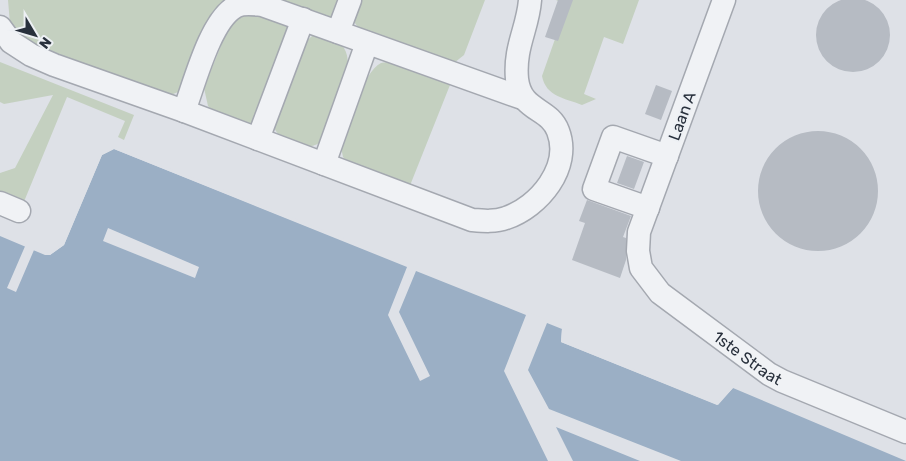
<svg xmlns="http://www.w3.org/2000/svg" width="906" height="461" viewBox="0 0 906 461" font-family="Rubik,sans-serif">
<style>
.green{fill:#c4d0c0}
.water{fill:#9bafc5}
.pier{fill:#dee1e7}
.building{fill:#b6bbc3}
.lines{fill:none;stroke-linecap:round;stroke-linejoin:round}
.minor-casing{stroke:#a4a8b0;stroke-width:25}
.minor{stroke:#f0f2f5;stroke-width:22}
.labels{text-anchor:middle;dominant-baseline:central;stroke-width:4;stroke-linejoin:round;paint-order:stroke}
.street-label{font-size:16px;fill:#28303c;stroke:#edf0f4}
</style>
<rect width="100%" height="100%" fill="#dee1e7"/>
<!-- green -->
<path class="green" d="M 8,0 L 237,0 L 185,83 L 178,92 L 166,97 L 21,40 L 10,24 Z
M 273,0 L 337,0 L 329,22 Z
M 354,0 L 485,0 L 464,55 L 454,63 L 360,30 L 352,19 Z
M 556,0 L 639,0 L 623,44 L 604,37 L 584,94 L 596,99 L 582,105 C 565,98 546,97 542,76 L 567,5 Z
M 251,10 L 288,24 L 291,32 L 254,122 L 247,125 L 217,116 L 208,106 L 204,88 L 230,23 Z
M 321,35 C 329,38 339,40 344,48 C 358,71 330,119 321,142 C 304,153 283,144 274,128 L 303,44 L 312,36 Z
M 0,62 L 134,115 L 124,140 L 118,137 L 125,121 L 67,97 L 23,204 L 0,195 L 0,173 L 15,168 L 53,95 L 4,104 L 0,102 Z
M 393,62 L 446,79 L 450,85 L 409,188 L 350,165 L 343,157 L 341,147 C 348,128 362,72 381,63 C 384,62 390,62 393,62 Z"/>
<!-- water -->
<path class="water" d="M 114,149 L 562,328 L 561,342 L 717,405 L 733,388 L 906,461 L 0,461 L 0,236 L 45,255 L 50,255 L 64,245 L 102,155 Z"/>
<!-- pier -->
<path class="pier" d="M 114,146 L 563,326 L 563,341 L 717,402 L 730,387 L 733,388 L 718,405 L 561,342 L 562,329 L 547,323 L 528,370 L 549,409 L 681,461 L 640,461 L 556,427 L 573,461 L 548,461 L 504,371 L 526,315 L 416,271 L 399,312 L 430,376 L 420,381 L 388,315 L 407,267 L 114,149 L 102,155 L 64,245 L 50,255 L 34,250 L 16,292 L 7,288 L 26,244 L 35,248 L 34,250 L 36,248 L 46,253 L 54,250 L 62,244 L 100,154 L 106,148 Z
M 108,228 L 199,267 L 195,278 L 103,241 Z"/>
<!-- building -->
<path class="building" d="M816 35a37 37 0 1 1 74 0a37 37 0 1 1-74 0Z
M 558,0 L 573,0 L 558,41 L 545,37 Z
M 656,85 L 672,91 L 661,120 L 645,114 Z
M758 191a60 60 0 1 1 120 0a60 60 0 1 1-120 0Z
M 627,156 L 644,162 L 634,189 L 617,183 Z
M 587,200 L 631,216 L 623,237 L 626,238 L 626,260 L 620,278 L 572,260 L 585,223 L 579,221 Z"/>
<g class="lines">
<defs>
<g id="minor">
<path id="s1" d="M 724,0 L 639,232 L 638,251 L 641,268 L 660,293 L 769,374 L 782,381 L 906,432"/>
<path d="M 0,27 L 11,42 L 31,55 L 54,65 L 184,111 L 472,220 C 484,221 495,222 506,218 C 539,207 572,167 558,131 C 549,107 521,112 517,79 C 514,47 528,28 530,0"/>
<path d="M 338,32 L 350,0"/>
<path d="M 184,111 C 194,85 210,21 235,7 C 243,2 253,4 262,5 L 522,98"/>
<path d="M 258,139 L 303,19"/>
<path d="M 324,164 L 367,43"/>
<path d="M 0,203 L 19,211"/>
<path d="M 648,208 L 594,189 L 613,137 L 667,156"/>
</g>
</defs>
<!-- minor casing -->
<use href="#minor" class="minor-casing"/>
<!-- minor -->
<use href="#minor" class="minor"/>
</g>
<g class="labels">
<!-- street labels -->
<g class="street-label">
<text transform="translate(682 116) rotate(-70)">Laan A</text>
<text stroke="none"><textPath href="#s1" startOffset="424">1ste Straat</textPath></text>
</g>
</g>
<!-- north arrow -->
<g transform="translate(35 35) rotate(128)" stroke="#edf0f4" stroke-width="4" paint-order="stroke">
<path d="M0-4L9 19L0 12L-9 19Z" fill="#28303c"/>
<text y="-8" font-size="14" font-weight="bold" text-anchor="middle" fill="#28303c">N</text>
</g>
</svg>
